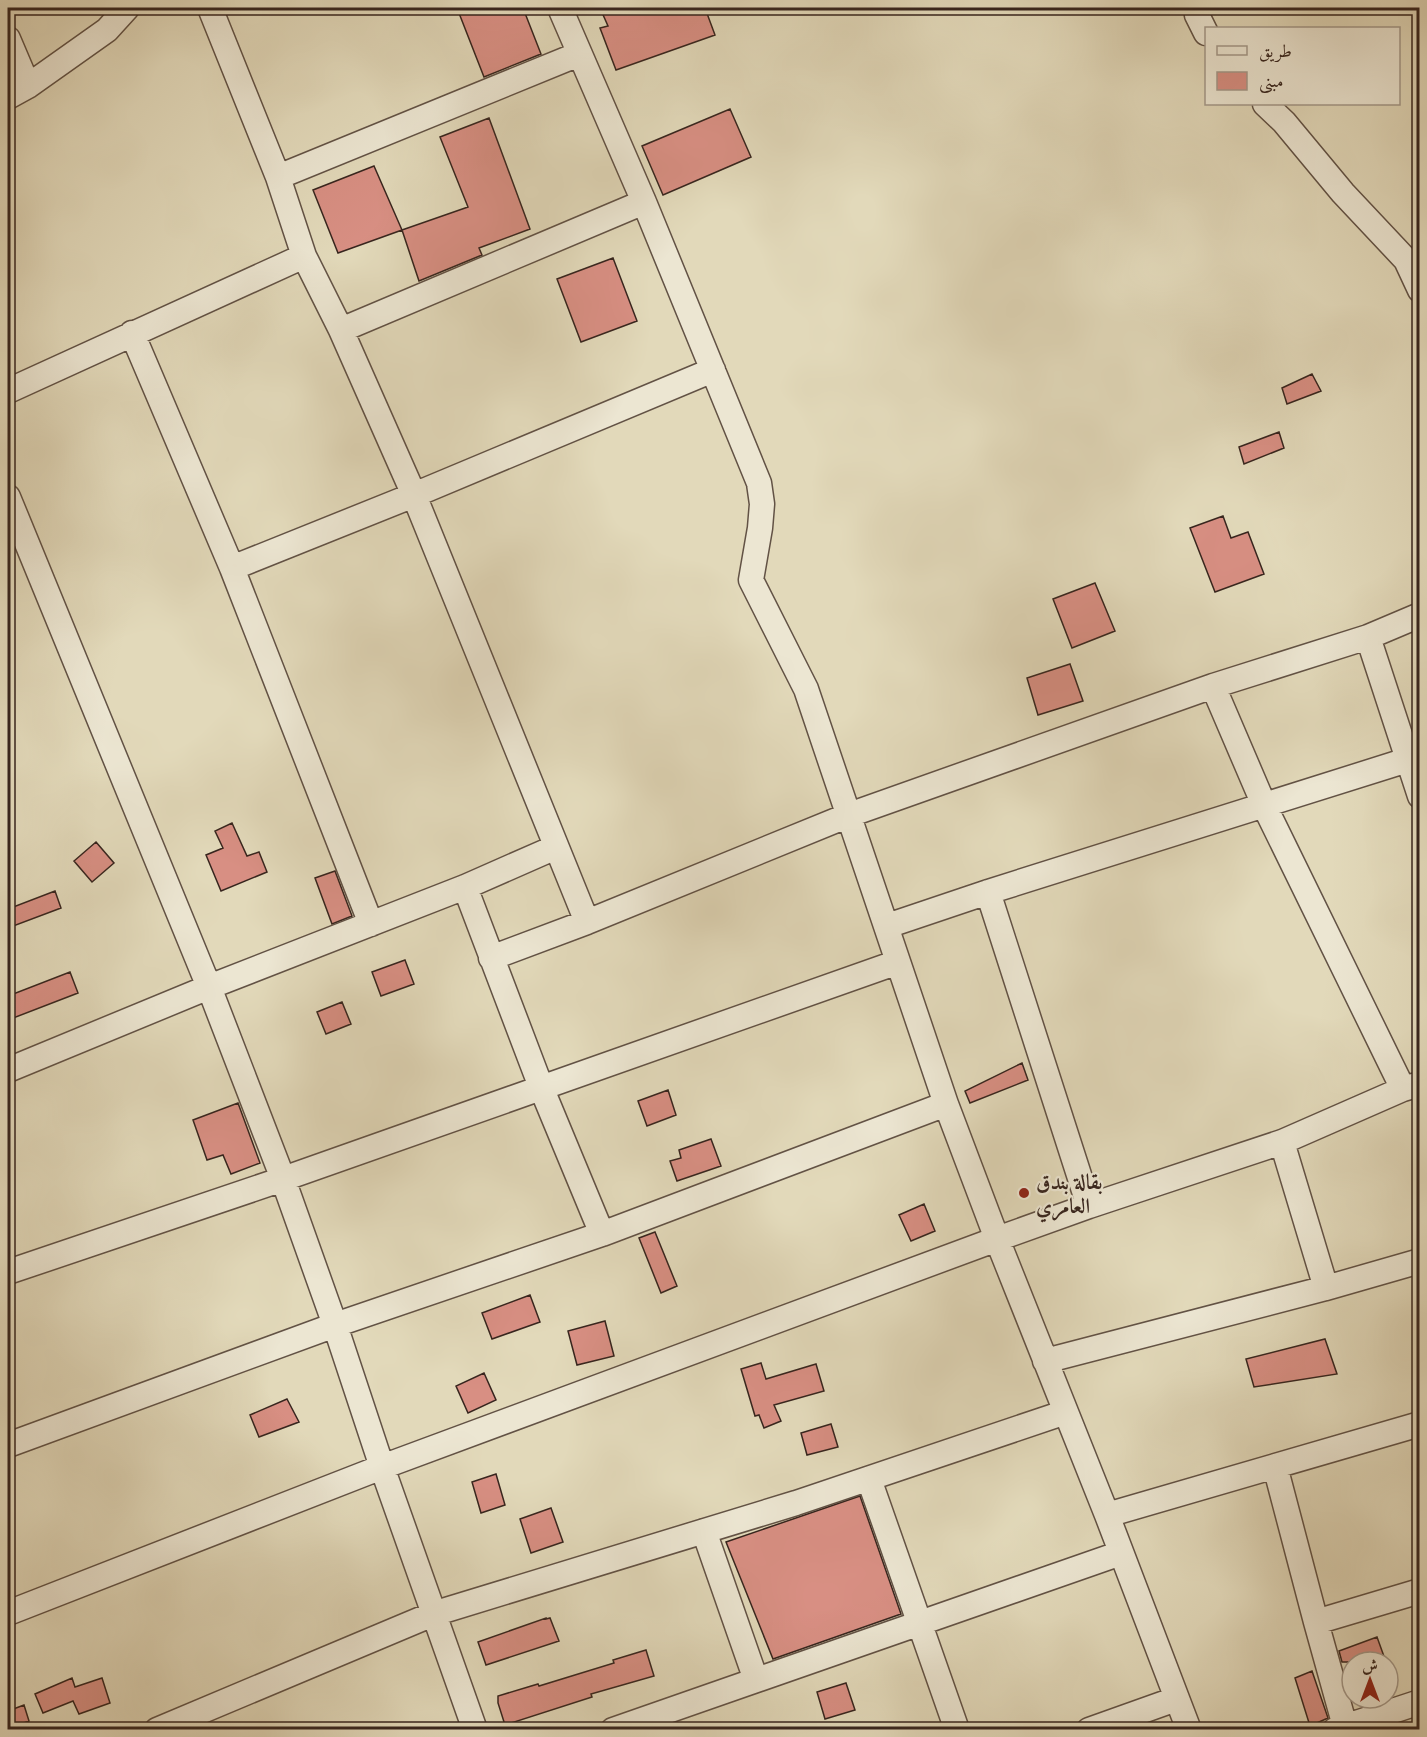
<svg xmlns="http://www.w3.org/2000/svg" width="1427" height="1737" viewBox="0 0 1427 1737" font-family="'Libre Caslon Text',Amiri,serif">
<style>
.building{fill:#d88f83;stroke:#37251e;stroke-width:1.5}
.lines{fill:none;stroke-linecap:round;stroke-linejoin:round}
.minor-casing{stroke:#625245;stroke-width:27}
.minor{stroke:#ece6d2;stroke-width:24}
.poi-dot{fill:#8f2418;stroke:#ece6d2;stroke-width:2}
.labels{text-anchor:middle;dominant-baseline:central;stroke-width:4.5;stroke-linejoin:round;paint-order:stroke}
.poi-label{font-size:21px;font-weight:bold;fill:#37251e;stroke:#ece6d2;text-anchor:start}
</style>
<rect width="100%" height="100%" fill="#e2d9ba"/>
<filter id="stains"><feTurbulence type="fractalNoise" baseFrequency=".00333" numOctaves="4"/><feColorMatrix values="0 0 0 0 .2 0 0 0 0 .09 0 0 0 0 .02 0 0 0 .5 -.17"/></filter>
<radialGradient id="worn" r=".72"><stop offset=".6" stop-color="#630" stop-opacity="0"/><stop offset="1" stop-color="#630" stop-opacity=".3"/></radialGradient>
<!-- building -->
<path class="building" d="M 457,8 L 523,8 L 541,54 L 484,77 Z
M 600,8 L 705,8 L 715,35 L 616,70 L 600,28 L 608,26 Z
M 730,109 L 751,157 L 663,195 L 642,146 Z
M 489,118 L 530,229 L 479,248 L 482,255 L 419,281 L 402,230 L 468,207 L 440,137 Z
M 374,166 L 402,230 L 338,253 L 313,190 Z
M 613,258 L 637,321 L 581,342 L 557,279 Z
M 1312,374 L 1321,391 L 1287,404 L 1282,388 Z
M 1279,432 L 1284,448 L 1244,464 L 1239,447 Z
M 1223,516 L 1231,538 L 1248,532 L 1264,574 L 1215,592 L 1190,528 Z
M 1095,583 L 1115,631 L 1072,648 L 1053,599 Z
M 1070,664 L 1083,701 L 1038,715 L 1027,678 Z
M 232,823 L 247,856 L 259,852 L 267,872 L 221,891 L 206,855 L 223,848 L 215,831 Z
M 96,842 L 114,863 L 92,882 L 74,861 Z
M 335,871 L 352,916 L 332,924 L 315,878 Z
M 55,891 L 61,908 L 8,928 L 8,909 Z
M 405,960 L 414,984 L 381,996 L 372,972 Z
M 70,972 L 78,993 L 8,1020 L 8,996 Z
M 342,1002 L 351,1024 L 326,1034 L 317,1012 Z
M 1022,1063 L 1028,1080 L 970,1103 L 965,1091 Z
M 668,1090 L 676,1115 L 647,1126 L 638,1101 Z
M 238,1103 L 260,1163 L 231,1174 L 223,1155 L 207,1160 L 193,1120 Z
M 711,1139 L 721,1166 L 677,1181 L 670,1161 L 681,1158 L 679,1150 Z
M 924,1204 L 935,1231 L 911,1241 L 899,1215 Z
M 655,1232 L 677,1286 L 661,1293 L 639,1238 Z
M 530,1295 L 540,1322 L 492,1339 L 482,1313 Z
M 605,1321 L 614,1356 L 577,1365 L 568,1331 Z
M 1325,1339 L 1337,1374 L 1254,1387 L 1246,1359 Z
M 761,1363 L 766,1379 L 816,1364 L 824,1391 L 774,1405 L 781,1421 L 764,1428 L 759,1415 L 755,1416 L 741,1369 Z
M 484,1373 L 496,1400 L 468,1413 L 456,1386 Z
M 287,1399 L 299,1422 L 259,1437 L 250,1415 Z
M 831,1424 L 838,1447 L 807,1455 L 801,1433 Z
M 496,1474 L 505,1505 L 481,1513 L 472,1482 Z
M 860,1496 L 901,1614 L 773,1659 L 726,1542 Z
M 551,1508 L 563,1542 L 531,1553 L 520,1519 Z
M 546,1618 L 546,1619 L 550,1618 L 559,1641 L 486,1665 L 478,1642 Z
M 1377,1637 L 1386,1662 L 1342,1662 L 1339,1651 Z
M 646,1650 L 654,1676 L 591,1694 L 592,1697 L 505,1725 L 498,1703 L 498,1696 L 538,1684 L 539,1686 L 614,1663 L 613,1660 Z
M 1312,1671 L 1328,1718 L 1310,1726 L 1295,1678 Z
M 72,1678 L 75,1687 L 102,1678 L 110,1703 L 79,1714 L 73,1701 L 43,1713 L 35,1694 Z
M 846,1683 L 855,1710 L 825,1719 L 817,1692 Z
M 24,1705 L 29,1721 L 13,1727 L 8,1711 Z"/>
<g class="lines">
<defs>
<path id="minor" d="M 210,8 L 278,177 L 304,256 L 341,330 L 414,495 L 587,922
M 560,8 L 644,202 L 759,483 L 762,504 L 760,528 L 751,580 L 806,689 L 946,1104 L 997,1239 L 1107,1515 L 1189,1730
M 1196,8 L 1197,15 L 1206,33
M 8,39 L 28,86
M 8,97 L 28,86 L 107,30 L 127,8
M 1265,104 L 1284,122 L 1343,193 L 1406,260 L 1420,290
M 278,177 L 579,54
M 341,330 L 644,202
M 132,333 L 232,568 L 371,924
M 8,391 L 304,256
M 8,497 L 209,987 L 283,1179 L 335,1325 L 382,1467 L 475,1730
M 232,568 L 414,495 L 713,370
M 1368,637 L 1420,796
M 1213,686 L 1264,805 L 1403,1089
M 465,887 L 541,1087 L 602,1234
M 988,892 L 1089,1206
M 887,926 L 988,892 L 1420,756
M 491,958 L 587,922 L 849,815 L 1213,686 L 1368,637 L 1420,615
M 8,1070 L 209,987 L 465,887 L 556,847
M 1282,1142 L 1326,1288
M 8,1272 L 283,1179 L 898,962
M 1045,1361 L 1326,1288 L 1420,1261
M 8,1445 L 335,1325 L 602,1234 L 946,1104
M 1275,1466 L 1316,1622 L 1346,1730
M 869,1479 L 957,1730
M 1107,1515 L 1420,1424
M 704,1531 L 756,1680
M 8,1613 L 382,1467 L 997,1239 L 1089,1206 L 1282,1142 L 1403,1089 L 1420,1084
M 1316,1622 L 1420,1591
M 157,1730 L 433,1614 L 796,1503 L 1066,1412
M 613,1730 L 1121,1553
M 1089,1730 L 1176,1699
M 1335,1730 L 1420,1702"/>
</defs>
<!-- minor casing -->
<use href="#minor" class="minor-casing"/>
<!-- minor -->
<use href="#minor" class="minor"/>
</g>
<!-- markers -->
<circle class="poi-dot" cx="1024" cy="1193" r="6"/>
<g class="labels">
<!-- poi labels -->
<g class="poi-label">
<text x="1036" y="1181">بقالة بندق<tspan x="1036" dy="24">العامري</tspan></text>
</g>
</g>
<!-- margin -->
<rect width="1427" height="1737" fill="none" stroke="#e2d9ba" stroke-width="30"/>
<rect x="9" y="9" width="1409" height="1719" fill="none" stroke="#37251e" stroke-width="3"/>
<rect x="15" y="15" width="1397" height="1707" fill="none" stroke="#37251e" stroke-width="1.5"/>
<!-- legend -->
<rect x="1205" y="27" width="195" height="78" fill="#ece6d2" stroke="#a4998a" stroke-width="1.5"/>
<rect x="1217" y="46" width="30" height="9" fill="#ece6d2" stroke="#a4998a" stroke-width="1.5"/>
<text x="1259" y="57" font-size="18" fill="#37251e">طريق</text>
<rect x="1217" y="72" width="30" height="18" fill="#d88f83" stroke="#a4998a" stroke-width="1.5"/>
<text x="1259" y="87" font-size="18" fill="#37251e">مبنى</text>
<!-- north arrow -->
<g transform="translate(1370 1680)"><circle r="28" fill="#ece6d2" stroke="#a4998a" stroke-width="1.5"/>
<path d="M0-4.5L10 22L0 15L-10 22Z" fill="#8f2418"/>
<text y="-9" font-size="16" font-weight="bold" text-anchor="middle" fill="#37251e">ش</text>
</g>
<rect width="100%" height="100%" filter="url(#stains)"/>
<rect width="100%" height="100%" fill="url(#worn)"/>
</svg>
